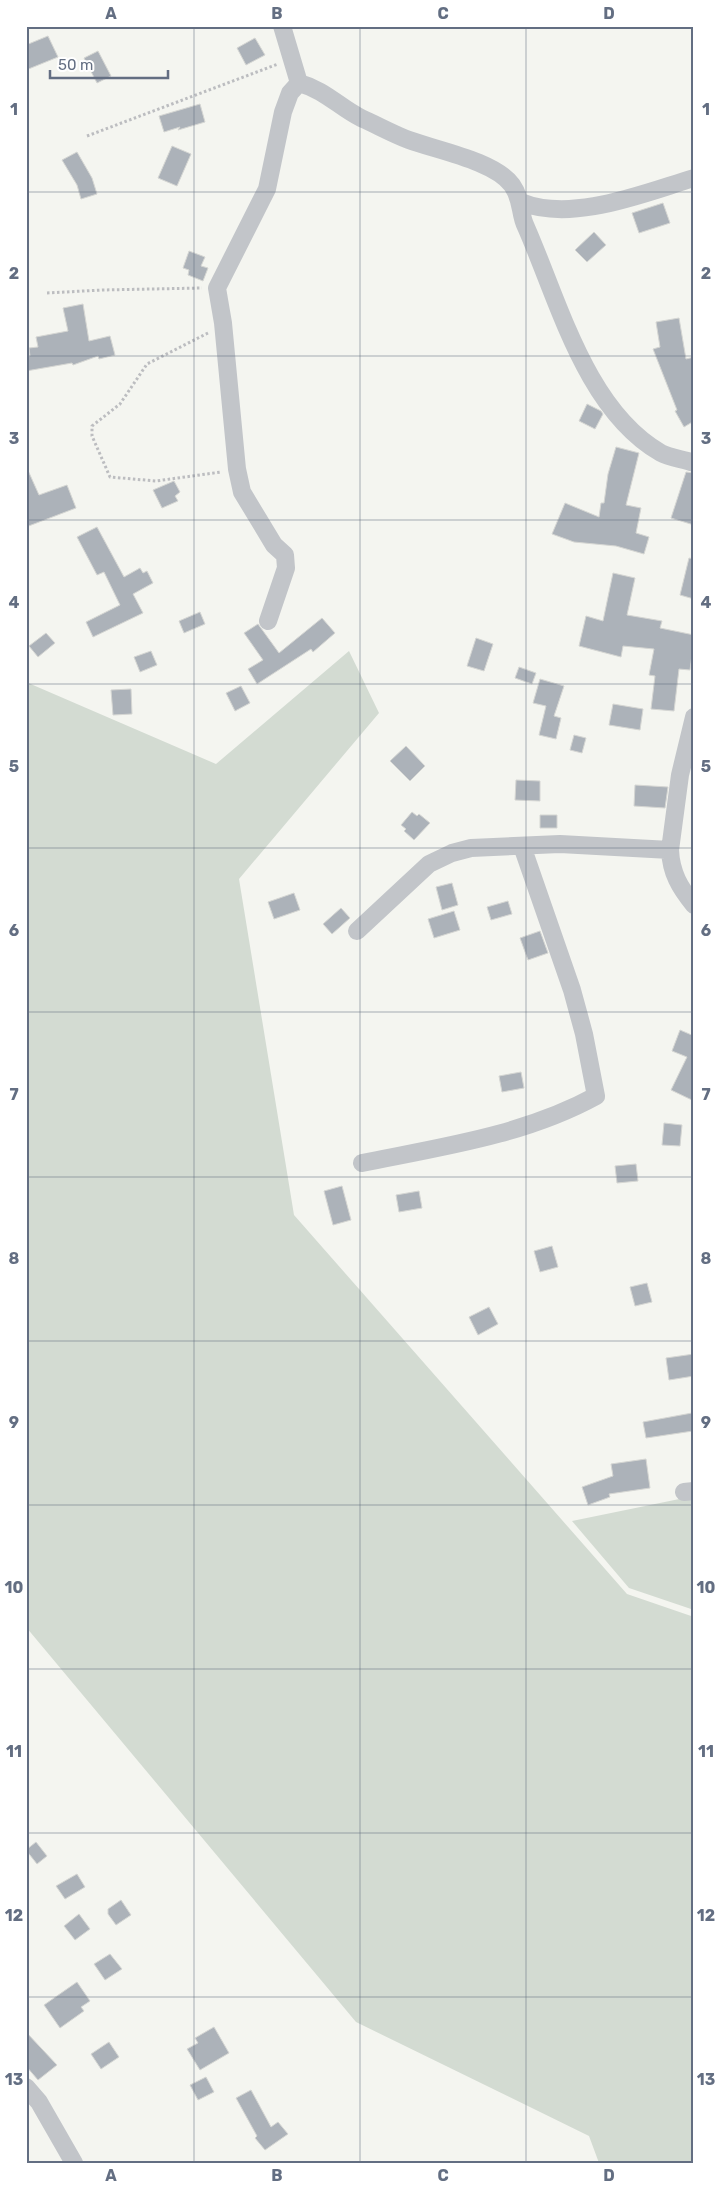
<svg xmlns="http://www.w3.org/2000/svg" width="720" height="2189" viewBox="0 0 720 2189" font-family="Rubik,sans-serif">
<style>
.green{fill:#d3dbd2}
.building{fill:#acb2b9;stroke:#d5d6d3}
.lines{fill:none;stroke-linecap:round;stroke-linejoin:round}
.path{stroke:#bcbdc0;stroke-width:3;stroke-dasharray:2.5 2.5;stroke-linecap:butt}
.minor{stroke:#c2c5c9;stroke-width:18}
.grid{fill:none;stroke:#636e82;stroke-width:1;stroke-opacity:0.55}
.neatline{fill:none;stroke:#636e82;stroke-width:2}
.grid-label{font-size:16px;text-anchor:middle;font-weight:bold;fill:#636e82}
</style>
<rect width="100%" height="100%" fill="#f4f5f0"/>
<!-- green -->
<path class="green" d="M 349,651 L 379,713 L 239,879 L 294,1215 L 627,1594 L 694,1617 L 694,2163 L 599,2163 L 589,2136 L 356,2022 L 26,1627 L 26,682 L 216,764 Z
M 694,1496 L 694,1610 L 629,1588 L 572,1521 Z"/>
<!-- building -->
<path class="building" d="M 48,36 L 58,57 L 26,70 L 26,45 Z
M 255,38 L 265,55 L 246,65 L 237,48 Z
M 98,51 L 111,76 L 97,83 L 84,58 Z
M 200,104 L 205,122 L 178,130 L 180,127 L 164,132 L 159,116 Z
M 172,146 L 191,154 L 177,186 L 158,178 Z
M 77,152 L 92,178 L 97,194 L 81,199 L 77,185 L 62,160 Z
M 663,203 L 670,223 L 639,233 L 632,213 Z
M 594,232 L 606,245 L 587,262 L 575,250 Z
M 189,251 L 205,257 L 201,266 L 208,268 L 203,281 L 188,275 L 189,270 L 183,268 Z
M 83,304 L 89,341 L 110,336 L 115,355 L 99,359 L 98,356 L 73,365 L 72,363 L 26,371 L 26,356 L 30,356 L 29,348 L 38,347 L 36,337 L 68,331 L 63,308 Z
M 679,318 L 686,359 L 694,357 L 694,421 L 684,427 L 675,411 L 677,410 L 653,349 L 660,347 L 656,322 Z
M 587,404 L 601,411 L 603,414 L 595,429 L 579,421 Z
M 616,447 L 639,453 L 626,505 L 641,508 L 636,533 L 649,537 L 644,554 L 616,546 L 574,542 L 552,534 L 565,503 L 599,517 L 601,503 L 604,503 L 608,474 Z
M 26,466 L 39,495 L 67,485 L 76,508 L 26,527 Z
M 686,472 L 694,473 L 694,525 L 671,518 Z
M 174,481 L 180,492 L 175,496 L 178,501 L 162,508 L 153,490 Z
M 97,527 L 124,577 L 140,568 L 143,573 L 147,571 L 153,583 L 133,594 L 143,613 L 93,637 L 86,622 L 120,605 L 104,572 L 97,575 L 77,537 Z
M 689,558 L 694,559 L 694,599 L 680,595 Z
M 613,573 L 635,578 L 627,615 L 662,621 L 660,628 L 694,635 L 694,655 L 692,655 L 690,670 L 679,669 L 674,711 L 651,709 L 655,676 L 649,675 L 654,649 L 623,646 L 621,657 L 579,646 L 586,616 L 603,621 Z
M 200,612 L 205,624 L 184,633 L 179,621 Z
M 322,618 L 335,633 L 313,652 L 311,649 L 257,684 L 248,669 L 263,660 L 244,633 L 258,624 L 279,653 Z
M 46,633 L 55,643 L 38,657 L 29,646 Z
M 476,638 L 493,644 L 484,671 L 467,666 Z
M 151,651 L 157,665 L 140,672 L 134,657 Z
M 519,667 L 536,673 L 532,684 L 515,678 Z
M 540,679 L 564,686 L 554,716 L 561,718 L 556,739 L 539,735 L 546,706 L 533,703 Z
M 241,686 L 250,703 L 235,711 L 226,693 Z
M 131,689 L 132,714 L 113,715 L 111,690 Z
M 613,704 L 643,709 L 640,730 L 609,725 Z
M 574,735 L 586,738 L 582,753 L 570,750 Z
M 406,746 L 425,766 L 410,781 L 390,761 Z
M 516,780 L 540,781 L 540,801 L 515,800 Z
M 635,785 L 668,787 L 665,808 L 634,806 Z
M 412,812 L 417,816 L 419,814 L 430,823 L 414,840 L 404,831 L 406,829 L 401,825 Z
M 540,815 L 557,815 L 557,828 L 540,828 Z
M 452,883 L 458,905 L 442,910 L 436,887 Z
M 294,893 L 300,910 L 274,919 L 268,902 Z
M 508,901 L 512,914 L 491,920 L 487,907 Z
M 341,908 L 350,918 L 332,934 L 323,924 Z
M 454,911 L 460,930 L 434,938 L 428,919 Z
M 540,931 L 548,953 L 528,960 L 520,938 Z
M 680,1030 L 694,1036 L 694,1101 L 671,1090 L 687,1057 L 672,1051 Z
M 521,1072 L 524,1088 L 502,1092 L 499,1076 Z
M 664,1123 L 682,1125 L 680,1146 L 662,1145 Z
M 636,1164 L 638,1181 L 617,1183 L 615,1166 Z
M 342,1186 L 351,1220 L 333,1225 L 324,1191 Z
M 419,1191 L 422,1208 L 399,1212 L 396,1195 Z
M 552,1246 L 558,1267 L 540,1272 L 534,1251 Z
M 647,1283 L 652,1302 L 635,1306 L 630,1287 Z
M 489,1307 L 498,1324 L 478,1335 L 469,1317 Z
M 694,1354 L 694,1376 L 669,1380 L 666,1358 Z
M 692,1413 L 693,1431 L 646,1438 L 643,1422 Z
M 646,1459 L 650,1488 L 609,1494 L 610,1497 L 588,1505 L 582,1487 L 613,1476 L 611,1464 Z
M 36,1842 L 47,1856 L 37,1864 L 26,1850 Z
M 77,1874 L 85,1887 L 65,1899 L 56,1886 Z
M 121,1900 L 131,1915 L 116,1925 L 108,1914 L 108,1909 Z
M 79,1914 L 90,1929 L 75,1940 L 64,1926 Z
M 110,1954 L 122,1969 L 105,1980 L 94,1964 Z
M 77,1982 L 90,2001 L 81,2007 L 84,2011 L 60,2028 L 44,2005 Z
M 214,2027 L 229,2053 L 200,2070 L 187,2049 L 198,2043 L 195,2038 Z
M 26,2032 L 57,2065 L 38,2080 L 26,2066 Z
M 109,2042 L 119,2057 L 101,2069 L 91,2054 Z
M 206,2077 L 214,2092 L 198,2100 L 190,2085 Z
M 251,2090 L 271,2127 L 278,2122 L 288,2134 L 265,2150 L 255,2138 L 257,2136 L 236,2098 Z"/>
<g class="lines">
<!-- path -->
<path class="path" d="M 87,136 L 278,64
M 47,293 L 102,290 L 202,288
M 208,333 L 147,364 L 120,404 L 92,426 L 92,436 L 110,477 L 156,481 L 221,472"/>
<!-- minor -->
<path class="minor" d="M 282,26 L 299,83 C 325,90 339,107 361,118 C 377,125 393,134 409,140 C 436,150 495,161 512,185 C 523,201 519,213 526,227 C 559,302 586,410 661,453 C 670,458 684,459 694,463
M 521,202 C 572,223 644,193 694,178
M 268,621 L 286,568 L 285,555 L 274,545 L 242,492 L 237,469 L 223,323 L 217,288 L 267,189 L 283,112 L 290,93 L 299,83
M 694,717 L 680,775 L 670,850 C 671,873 680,888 694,905
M 357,931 L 429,864 L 452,853 L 471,848 L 560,844 L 670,850
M 362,1163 C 441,1147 525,1135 596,1096 L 584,1034 L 572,990 L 522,846
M 684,1492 L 694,1491
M 26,2087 L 39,2102 L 74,2163"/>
</g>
<!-- grid -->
<path class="grid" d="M 194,26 L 194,2163M 360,26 L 360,2163M 526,26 L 526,2163M 26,192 L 694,192M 26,356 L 694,356M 26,520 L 694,520M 26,684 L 694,684M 26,848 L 694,848M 26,1012 L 694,1012M 26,1177 L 694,1177M 26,1341 L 694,1341M 26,1505 L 694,1505M 26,1669 L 694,1669M 26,1833 L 694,1833M 26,1997 L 694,1997"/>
<!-- border -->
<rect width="720" height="2189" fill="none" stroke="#ffffff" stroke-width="55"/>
<!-- scale -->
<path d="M50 70v8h118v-8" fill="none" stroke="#636e82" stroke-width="2.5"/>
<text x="58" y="70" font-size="15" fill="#636e82" stroke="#ffffff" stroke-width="4" paint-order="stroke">50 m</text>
<rect x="28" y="28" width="664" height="2134" class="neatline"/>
<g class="grid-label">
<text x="111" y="19">A</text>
<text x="277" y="19">B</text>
<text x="443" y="19">C</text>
<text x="609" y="19">D</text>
<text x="14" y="115">1</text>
<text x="706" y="115">1</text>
<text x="14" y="279">2</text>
<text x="706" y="279">2</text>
<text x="14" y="444">3</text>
<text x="706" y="444">3</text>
<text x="14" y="608">4</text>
<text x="706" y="608">4</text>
<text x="14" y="772">5</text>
<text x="706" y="772">5</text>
<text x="14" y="936">6</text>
<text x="706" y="936">6</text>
<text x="14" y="1100">7</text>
<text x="706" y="1100">7</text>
<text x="14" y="1264">8</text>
<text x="706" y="1264">8</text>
<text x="14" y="1428">9</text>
<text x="706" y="1428">9</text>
<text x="14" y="1593">10</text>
<text x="706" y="1593">10</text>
<text x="14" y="1757">11</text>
<text x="706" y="1757">11</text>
<text x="14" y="1921">12</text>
<text x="706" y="1921">12</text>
<text x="14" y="2085">13</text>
<text x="706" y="2085">13</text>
<text x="111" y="2181">A</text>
<text x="277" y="2181">B</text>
<text x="443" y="2181">C</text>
<text x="609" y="2181">D</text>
</g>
</svg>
